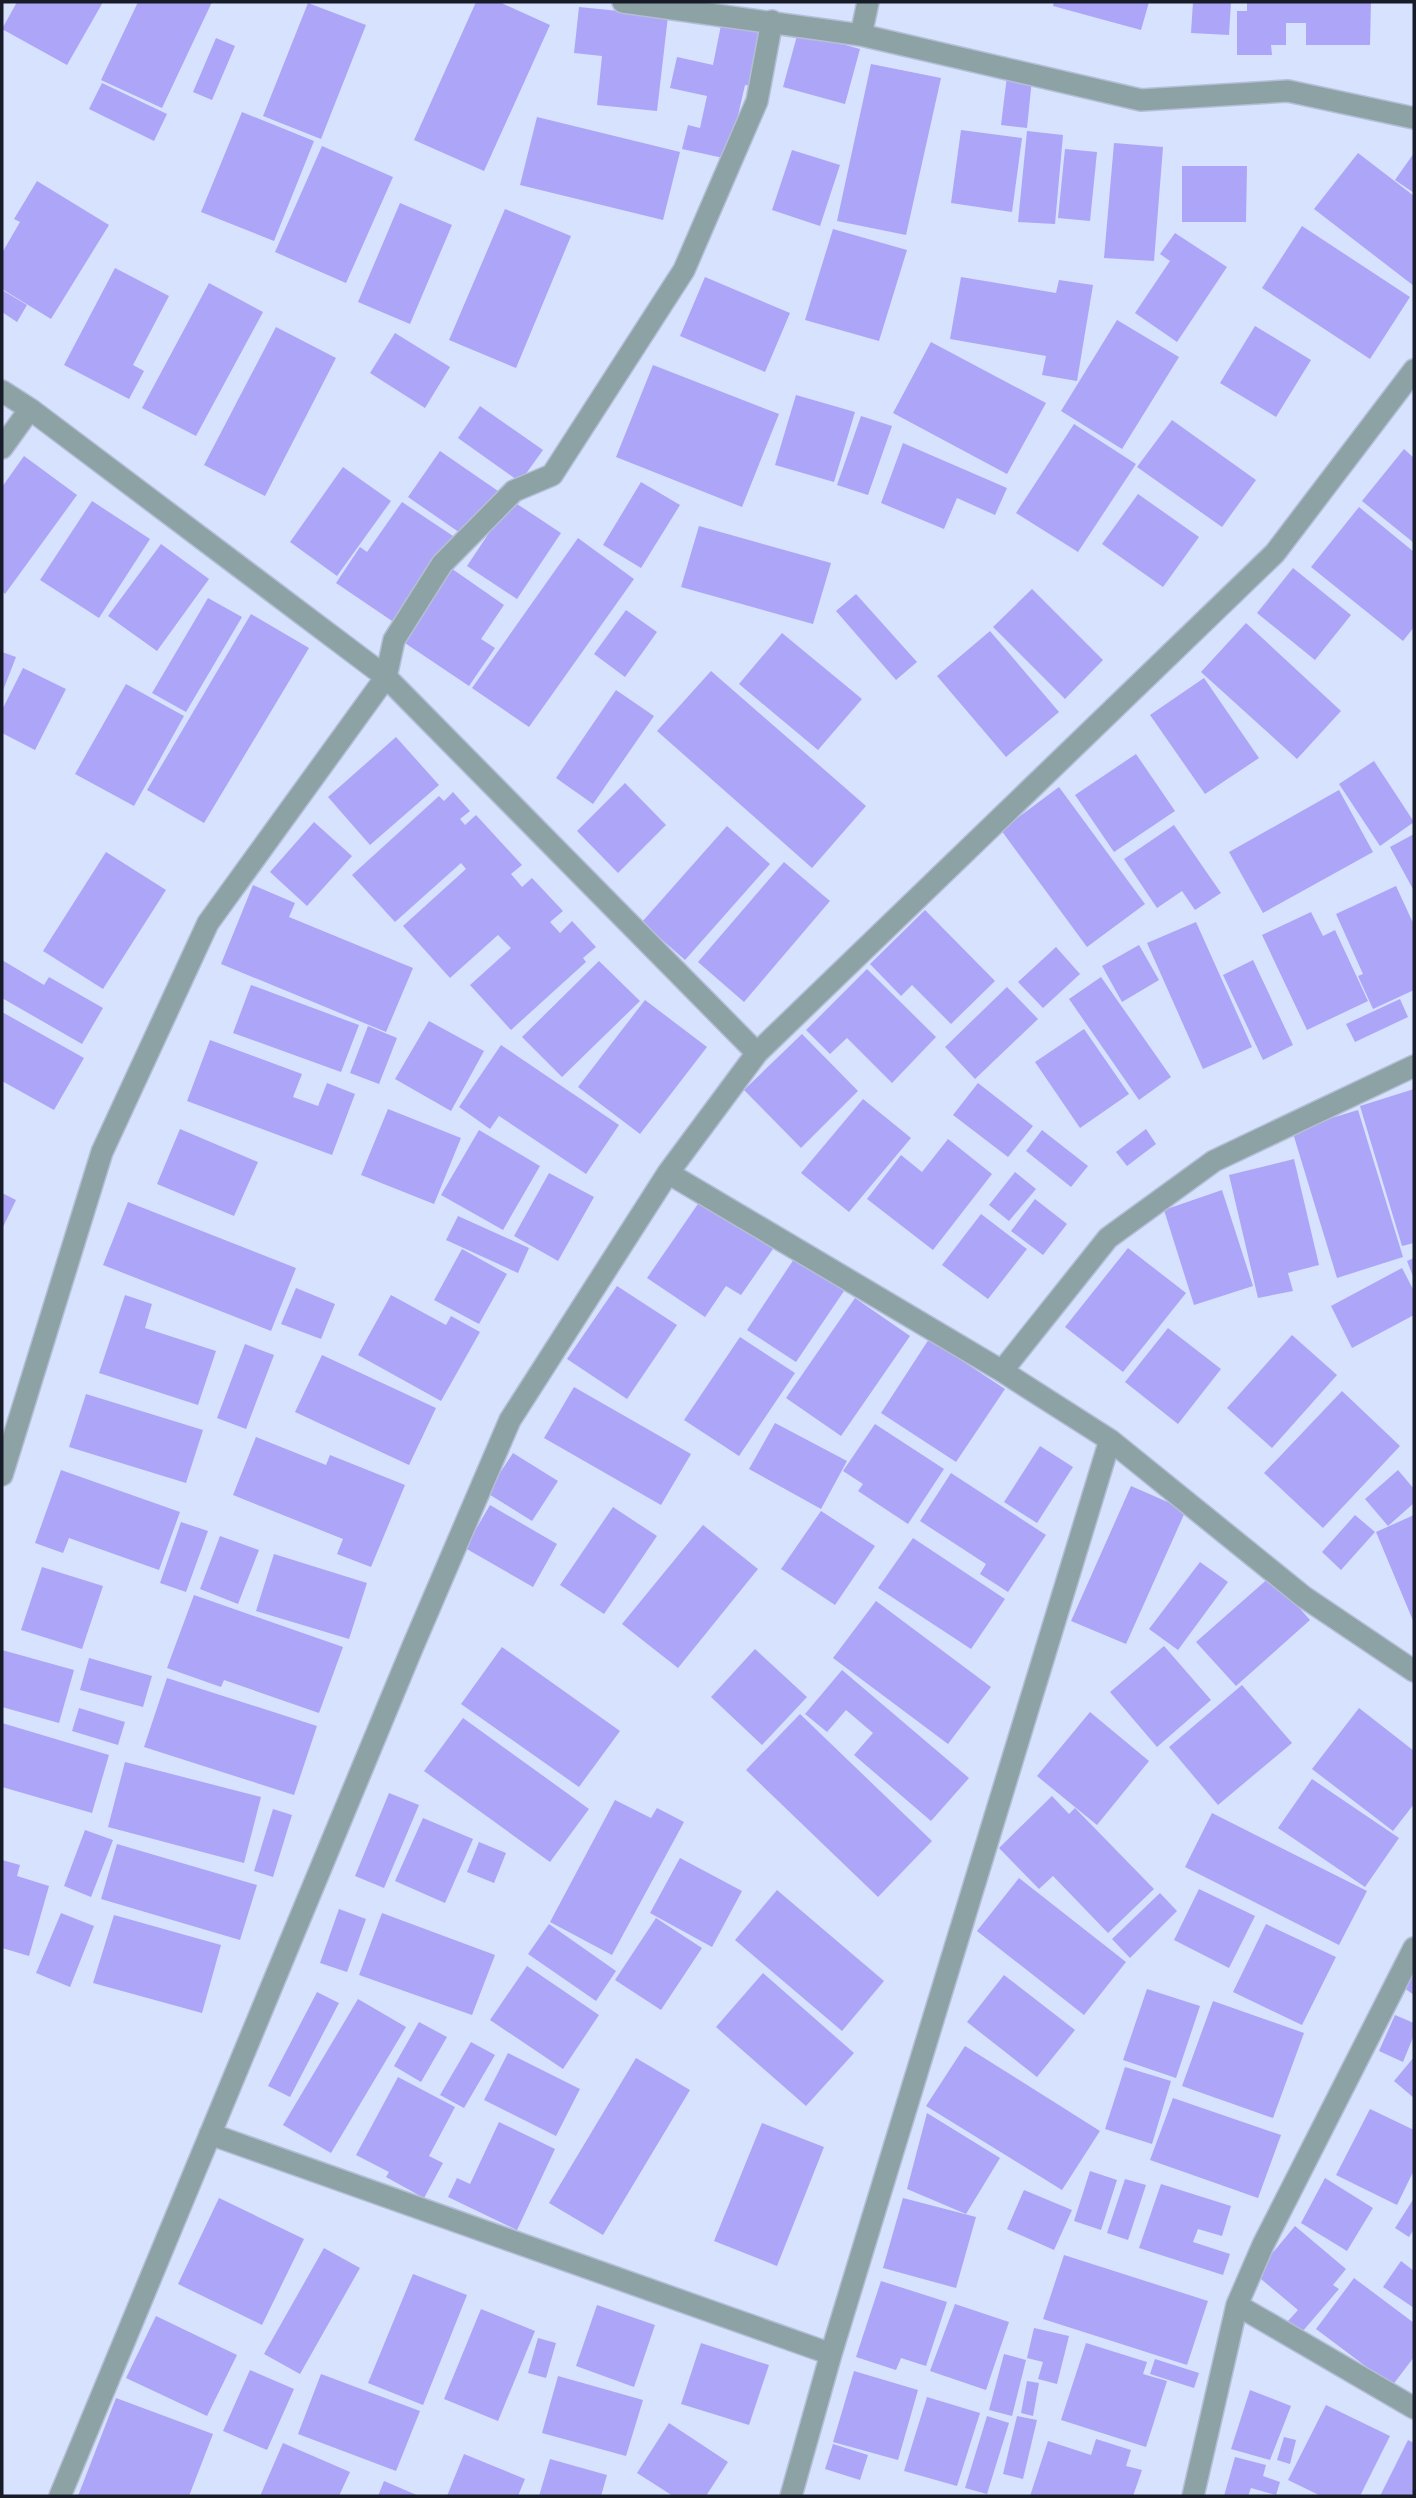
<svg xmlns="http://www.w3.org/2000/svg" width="1416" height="2498" viewBox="0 0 1416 2498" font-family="Barlow,sans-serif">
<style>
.building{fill:#ada5f7}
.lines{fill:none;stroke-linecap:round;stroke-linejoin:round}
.minor-casing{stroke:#b4bed7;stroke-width:24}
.minor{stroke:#8da2a5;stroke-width:21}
</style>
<rect width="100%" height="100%" fill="#d6e2fe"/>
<!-- building -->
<path class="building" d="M 17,2 L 103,2 L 67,65 L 2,29 Z
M 138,2 L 212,2 L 162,108 L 101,80 Z
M 476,2 L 499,2 L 550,25 L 484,171 L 414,140 Z
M 1054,2 L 1149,2 L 1141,30 L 1053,6 Z
M 1193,2 L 1231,2 L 1229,35 L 1191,33 Z
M 1247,2 L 1371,2 L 1370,45 L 1306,45 L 1306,23 L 1286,23 L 1286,45 L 1271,45 L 1272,55 L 1237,55 L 1237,11 L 1247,11 Z
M 308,3 L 366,25 L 321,139 L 263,116 Z
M 579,7 L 668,16 L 657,111 L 597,105 L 602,56 L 574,53 Z
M 722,20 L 763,29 L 750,86 L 745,85 L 728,159 L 682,149 L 688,125 L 700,128 L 707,96 L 670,88 L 677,57 L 713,65 Z
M 798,32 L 860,49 L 845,104 L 783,87 Z
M 216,38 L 235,46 L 212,100 L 193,92 Z
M 871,64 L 941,78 L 906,235 L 837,221 Z
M 1007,76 L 1032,79 L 1027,128 L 1001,125 Z
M 102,83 L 167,114 L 154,141 L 89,109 Z
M 242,112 L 314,141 L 274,241 L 201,212 Z
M 537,117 L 680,152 L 663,220 L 520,185 Z
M 961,130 L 1022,138 L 1012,212 L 951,203 Z
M 1027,131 L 1063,135 L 1055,224 L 1018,222 Z
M 1114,143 L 1163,147 L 1154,261 L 1104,258 Z
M 322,146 L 393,177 L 346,283 L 275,252 Z
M 1065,149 L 1097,152 L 1090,221 L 1058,218 Z
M 792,150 L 840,165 L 820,226 L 772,210 Z
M 1358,153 L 1414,196 L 1414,286 L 1314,209 Z
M 1414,153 L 1414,193 L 1395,180 Z
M 1182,166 L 1247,166 L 1246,222 L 1182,222 Z
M 37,181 L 109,225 L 51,319 L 2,289 L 2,253 L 20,222 L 14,219 Z
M 400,203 L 452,225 L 410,324 L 358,302 Z
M 505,209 L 571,236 L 516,368 L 449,340 Z
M 1302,226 L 1410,297 L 1370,359 L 1262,288 Z
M 833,229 L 907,250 L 879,341 L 805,320 Z
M 1175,233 L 1227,267 L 1177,342 L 1135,313 L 1170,261 L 1160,254 Z
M 115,268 L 169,296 L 133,365 L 144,371 L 129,399 L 64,365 Z
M 705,277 L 790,313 L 765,372 L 680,336 Z
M 961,277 L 1056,293 L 1059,280 L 1093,285 L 1077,381 L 1042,375 L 1046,356 L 950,339 Z
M 209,283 L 263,312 L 196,436 L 142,408 Z
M 2,290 L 27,305 L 17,322 L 2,312 Z
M 1117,320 L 1179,357 L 1122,449 L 1061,411 Z
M 1255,326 L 1311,360 L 1276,417 L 1220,383 Z
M 276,327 L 336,358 L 265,496 L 204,465 Z
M 395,333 L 450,367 L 425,408 L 370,373 Z
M 931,342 L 1046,403 L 1007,474 L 893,413 Z
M 653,365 L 779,414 L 742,507 L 616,457 Z
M 796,395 L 855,412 L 834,482 L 775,465 Z
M 480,406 L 543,450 L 520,482 L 458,438 Z
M 861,416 L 892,426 L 868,495 L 837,485 Z
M 1172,420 L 1256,480 L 1222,527 L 1137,467 Z
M 1074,424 L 1136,464 L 1078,552 L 1016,513 Z
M 903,443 L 1007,488 L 995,515 L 957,498 L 944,529 L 881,503 Z
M 1404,449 L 1414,458 L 1414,543 L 1362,501 Z
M 440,451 L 498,491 L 466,537 L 408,497 Z
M 24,456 L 77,495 L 5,594 L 2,591 L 2,487 Z
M 343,467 L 391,501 L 337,576 L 290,542 Z
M 641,482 L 680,505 L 641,568 L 603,545 Z
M 1138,494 L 1199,537 L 1163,587 L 1102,544 Z
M 511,500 L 561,533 L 517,599 L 467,566 Z
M 92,501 L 150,539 L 99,618 L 40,580 Z
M 402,502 L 456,538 L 398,625 L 336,583 L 360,547 L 367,552 Z
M 1359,507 L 1414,552 L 1414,627 L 1403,641 L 1311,567 Z
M 699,526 L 831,563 L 813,624 L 681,587 Z
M 578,538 L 634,579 L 529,727 L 472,688 Z
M 161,544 L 209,579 L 157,651 L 108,616 Z
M 448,566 L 504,605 L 481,639 L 495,648 L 469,686 L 399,639 Z
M 1293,568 L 1351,615 L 1315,660 L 1257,613 Z
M 1032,589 L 1103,660 L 1065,699 L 993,627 Z
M 856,594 L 917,662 L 896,680 L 836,611 Z
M 208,598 L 242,617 L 186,712 L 152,693 Z
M 626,610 L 657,632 L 625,677 L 594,654 Z
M 251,614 L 309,648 L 204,823 L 147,790 Z
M 1246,623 L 1341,711 L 1297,759 L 1201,672 Z
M 990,631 L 1059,712 L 1006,757 L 937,676 Z
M 782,633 L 862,699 L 818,750 L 739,684 Z
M 2,652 L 16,657 L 2,693 Z
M 23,668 L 66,689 L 35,750 L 2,733 L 2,710 Z
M 711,671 L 866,806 L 812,868 L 657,731 Z
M 1204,678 L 1259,758 L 1205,794 L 1150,715 Z
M 126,684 L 184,716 L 134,806 L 75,774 Z
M 616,690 L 654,716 L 593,804 L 556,778 Z
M 396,737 L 439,785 L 370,845 L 328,797 Z
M 1136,754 L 1175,811 L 1114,852 L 1075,795 Z
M 1374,761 L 1414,822 L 1380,846 L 1339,784 Z
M 625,783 L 666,825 L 618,873 L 577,831 Z
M 1059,787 L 1145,904 L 1087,947 L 1001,830 Z
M 1339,790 L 1373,852 L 1263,913 L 1229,852 Z
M 453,792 L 470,811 L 460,819 L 465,825 L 476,815 L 522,865 L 511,874 L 522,887 L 532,878 L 563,911 L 550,922 L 560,933 L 572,921 L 596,947 L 583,958 L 586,962 L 511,1030 L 470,985 L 511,948 L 498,935 L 450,978 L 403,926 L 466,869 L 461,863 L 395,922 L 352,875 L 439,796 L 444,801 Z
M 314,822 L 352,856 L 307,906 L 270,872 Z
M 1174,825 L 1221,893 L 1195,910 L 1182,891 L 1157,908 L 1124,859 Z
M 727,826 L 770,864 L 685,960 L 642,922 Z
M 1414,834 L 1414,891 L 1390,847 Z
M 106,852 L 166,890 L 103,989 L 43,951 Z
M 784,862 L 830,901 L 744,1002 L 698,962 Z
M 253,885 L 295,903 L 289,917 L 413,968 L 386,1032 L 221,964 Z
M 1396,886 L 1414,925 L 1414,990 L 1373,1009 L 1358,976 L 1363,974 L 1336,914 Z
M 925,910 L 995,981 L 951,1024 L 912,985 L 901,996 L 870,964 Z
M 1311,912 L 1323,936 L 1335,930 L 1368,1001 L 1307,1030 L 1262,935 Z
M 1196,922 L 1252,1047 L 1203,1069 L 1147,943 Z
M 1139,945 L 1159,980 L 1122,1002 L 1102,966 Z
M 1056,947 L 1080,974 L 1043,1008 L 1018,982 Z
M 2,960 L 44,985 L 49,977 L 103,1008 L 82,1044 L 2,998 Z
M 1253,960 L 1293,1045 L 1263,1060 L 1223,975 Z
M 599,961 L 640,1001 L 562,1077 L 522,1037 Z
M 867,969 L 936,1037 L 892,1083 L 847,1038 L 830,1054 L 806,1030 Z
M 1101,977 L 1171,1077 L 1139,1100 L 1069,999 Z
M 251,985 L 359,1025 L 341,1072 L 233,1033 Z
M 1007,987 L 1038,1019 L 975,1079 L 945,1047 Z
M 1400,999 L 1408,1017 L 1355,1042 L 1346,1024 Z
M 645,1000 L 707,1047 L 640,1134 L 578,1087 Z
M 2,1012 L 84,1058 L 54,1110 L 2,1081 Z
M 429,1021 L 484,1051 L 451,1111 L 395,1079 Z
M 368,1026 L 397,1038 L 379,1084 L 350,1073 Z
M 1084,1029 L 1129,1094 L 1080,1128 L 1035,1062 Z
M 802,1034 L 858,1091 L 801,1148 L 744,1090 Z
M 210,1040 L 302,1074 L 293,1097 L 318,1106 L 327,1083 L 355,1094 L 332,1155 L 187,1101 Z
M 501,1045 L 619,1125 L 586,1174 L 499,1116 L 490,1129 L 459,1107 Z
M 978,1083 L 1033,1126 L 1008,1157 L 953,1115 Z
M 1414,1089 L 1414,1243 L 1402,1246 L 1360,1106 Z
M 863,1099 L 911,1138 L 849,1212 L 801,1173 Z
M 388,1109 L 461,1138 L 434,1204 L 361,1175 Z
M 1358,1110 L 1403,1257 L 1337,1278 L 1292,1130 Z
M 180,1129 L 258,1162 L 234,1216 L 157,1184 Z
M 1146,1129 L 1156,1144 L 1127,1166 L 1116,1152 Z
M 479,1130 L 540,1166 L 503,1230 L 441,1195 Z
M 1042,1130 L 1088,1166 L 1071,1187 L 1026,1151 Z
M 948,1139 L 992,1174 L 933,1250 L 867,1199 L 901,1155 L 922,1172 Z
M 1294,1159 L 1319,1265 L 1288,1273 L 1293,1291 L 1258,1298 L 1229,1175 Z
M 1015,1172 L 1036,1189 L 1009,1221 L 989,1205 Z
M 549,1173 L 594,1197 L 558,1261 L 514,1236 Z
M 1222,1190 L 1253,1286 L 1194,1305 L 1164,1210 Z
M 2,1193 L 16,1200 L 2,1229 Z
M 702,1198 L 775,1246 L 741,1295 L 726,1286 L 705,1317 L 647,1278 Z
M 1035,1199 L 1067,1224 L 1043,1255 L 1011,1231 Z
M 128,1202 L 296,1268 L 271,1331 L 103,1265 Z
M 981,1214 L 1027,1249 L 988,1299 L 942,1265 Z
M 458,1216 L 529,1248 L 518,1273 L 446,1240 Z
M 1128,1248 L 1186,1293 L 1123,1372 L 1065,1327 Z
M 462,1249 L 507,1274 L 479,1324 L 434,1300 Z
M 796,1256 L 846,1288 L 796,1362 L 747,1330 Z
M 1414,1258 L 1414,1279 L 1407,1261 Z
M 1402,1268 L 1414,1291 L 1414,1315 L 1352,1348 L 1331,1306 Z
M 617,1286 L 677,1325 L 627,1399 L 567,1359 Z
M 296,1288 L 335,1304 L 321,1339 L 281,1324 Z
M 125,1295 L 152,1304 L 145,1328 L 216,1351 L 198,1405 L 99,1373 Z
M 391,1295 L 446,1325 L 451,1316 L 480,1332 L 441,1401 L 358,1355 Z
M 855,1298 L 910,1336 L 841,1436 L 786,1398 Z
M 1168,1328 L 1221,1369 L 1178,1424 L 1125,1382 Z
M 1292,1335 L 1337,1375 L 1272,1448 L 1227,1408 Z
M 740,1337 L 795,1373 L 739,1456 L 684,1420 Z
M 929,1339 L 1005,1389 L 956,1462 L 881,1413 Z
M 245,1344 L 274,1355 L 246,1429 L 217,1418 Z
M 322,1355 L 436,1408 L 409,1465 L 295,1412 Z
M 574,1387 L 691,1454 L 661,1505 L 544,1438 Z
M 1342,1391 L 1400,1446 L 1323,1528 L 1264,1473 Z
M 86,1394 L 203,1430 L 186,1483 L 69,1447 Z
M 775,1423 L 847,1461 L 821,1509 L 749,1469 Z
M 875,1424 L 944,1469 L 908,1524 L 858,1491 L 863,1484 L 843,1471 Z
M 256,1437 L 326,1465 L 330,1455 L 405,1485 L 371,1567 L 337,1554 L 343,1539 L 233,1495 Z
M 1040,1446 L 1073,1467 L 1037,1523 L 1004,1502 Z
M 513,1453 L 558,1481 L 532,1521 L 487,1493 Z
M 61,1470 L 180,1512 L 159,1570 L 69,1538 L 63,1553 L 35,1543 Z
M 1398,1470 L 1414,1489 L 1414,1503 L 1388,1526 L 1365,1499 Z
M 951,1473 L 1046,1535 L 1008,1592 L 980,1574 L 986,1564 L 920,1521 Z
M 1131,1486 L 1186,1510 L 1126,1644 L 1071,1621 Z
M 490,1505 L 557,1544 L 533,1587 L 465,1548 Z
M 613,1507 L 657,1536 L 604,1614 L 560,1585 Z
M 821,1511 L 875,1546 L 835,1605 L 781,1569 Z
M 1355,1515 L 1375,1532 L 1341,1570 L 1322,1552 Z
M 1414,1515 L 1414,1623 L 1376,1532 Z
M 181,1522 L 208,1531 L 186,1592 L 160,1583 Z
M 703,1525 L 758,1569 L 678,1668 L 622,1624 Z
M 220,1536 L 259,1550 L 238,1604 L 200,1589 Z
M 913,1538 L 1005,1599 L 971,1649 L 878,1588 Z
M 274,1554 L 367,1583 L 349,1639 L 256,1611 Z
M 1200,1562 L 1228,1582 L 1178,1650 L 1149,1629 Z
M 42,1567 L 103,1586 L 82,1649 L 21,1630 Z
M 1271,1576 L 1310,1620 L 1236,1686 L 1196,1642 Z
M 194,1595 L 343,1647 L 319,1713 L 224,1680 L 221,1687 L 167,1668 Z
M 876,1601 L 991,1687 L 948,1744 L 833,1658 Z
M 1164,1646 L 1211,1700 L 1157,1747 L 1110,1692 Z
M 502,1647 L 620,1731 L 579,1787 L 461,1704 Z
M 755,1649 L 807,1697 L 762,1745 L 711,1697 Z
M 2,1650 L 74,1670 L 59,1723 L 2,1707 Z
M 89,1658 L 152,1676 L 143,1707 L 80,1690 Z
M 842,1670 L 969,1778 L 931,1821 L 854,1755 L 873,1733 L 846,1710 L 827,1732 L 805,1714 Z
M 167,1678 L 317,1726 L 294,1795 L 144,1747 Z
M 1242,1685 L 1292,1743 L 1218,1805 L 1169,1747 Z
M 79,1708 L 125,1722 L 118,1745 L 72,1731 Z
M 1359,1708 L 1414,1751 L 1414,1804 L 1393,1831 L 1312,1769 Z
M 1090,1712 L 1149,1761 L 1097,1825 L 1037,1776 Z
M 800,1714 L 932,1841 L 878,1897 L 746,1770 Z
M 463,1718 L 589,1809 L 550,1862 L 424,1771 Z
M 2,1723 L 109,1755 L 92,1813 L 2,1787 Z
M 125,1762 L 261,1797 L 244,1863 L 108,1827 Z
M 1312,1779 L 1399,1838 L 1365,1887 L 1278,1828 Z
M 389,1793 L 419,1805 L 384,1888 L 355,1876 Z
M 1052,1796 L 1069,1814 L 1075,1808 L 1154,1889 L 1108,1933 L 1053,1876 L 1039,1889 L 999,1848 Z
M 615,1800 L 651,1818 L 657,1808 L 684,1822 L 612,1955 L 550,1922 Z
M 273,1809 L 292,1815 L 273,1877 L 254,1871 Z
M 1212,1813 L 1367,1891 L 1339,1945 L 1185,1867 Z
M 423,1818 L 473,1839 L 445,1903 L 395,1881 Z
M 85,1830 L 113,1840 L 91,1897 L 64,1886 Z
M 479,1842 L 506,1853 L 494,1883 L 467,1872 Z
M 117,1844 L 257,1885 L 240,1940 L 101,1899 Z
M 680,1858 L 742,1891 L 712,1947 L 650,1913 Z
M 2,1860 L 20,1865 L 17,1876 L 49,1886 L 29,1956 L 2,1948 Z
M 1019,1878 L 1126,1962 L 1084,2015 L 977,1931 Z
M 1199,1889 L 1255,1916 L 1229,1968 L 1174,1940 Z
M 777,1890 L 884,1981 L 842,2031 L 735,1940 Z
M 1160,1893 L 1177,1911 L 1130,1958 L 1112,1939 Z
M 339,1909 L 366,1919 L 347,1972 L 320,1963 Z
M 61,1913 L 94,1926 L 70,1987 L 36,1973 Z
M 382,1913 L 495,1955 L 472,2015 L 359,1975 Z
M 114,1915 L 221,1945 L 202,2013 L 93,1983 Z
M 656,1918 L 702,1948 L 661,2010 L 615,1980 Z
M 549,1924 L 616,1971 L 596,2001 L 528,1954 Z
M 1266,1924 L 1336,1957 L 1302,2025 L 1233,1992 Z
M 527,1966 L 599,2015 L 563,2069 L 490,2020 Z
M 763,1973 L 854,2053 L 806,2106 L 716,2027 Z
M 1414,1974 L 1414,1995 L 1404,1988 Z
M 1004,1975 L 1075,2030 L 1037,2077 L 967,2022 Z
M 1147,1989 L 1200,2006 L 1176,2078 L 1123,2060 Z
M 317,1992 L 339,2003 L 290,2097 L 268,2086 Z
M 358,1999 L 406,2027 L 331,2153 L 283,2125 Z
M 1213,2001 L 1304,2033 L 1273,2118 L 1182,2086 Z
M 1395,2015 L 1414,2023 L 1414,2035 L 1403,2062 L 1379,2051 Z
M 419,2022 L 447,2037 L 421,2082 L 394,2066 Z
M 471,2042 L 495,2055 L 464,2108 L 440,2095 Z
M 965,2046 L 1100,2131 L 1062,2190 L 926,2106 Z
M 508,2053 L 580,2089 L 556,2136 L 484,2100 Z
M 1414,2057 L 1414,2098 L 1394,2081 Z
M 636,2058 L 690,2090 L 603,2235 L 549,2203 Z
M 1125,2067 L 1171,2081 L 1152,2144 L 1105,2129 Z
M 398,2077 L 455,2107 L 429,2156 L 443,2163 L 424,2198 L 386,2177 L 389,2172 L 356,2155 Z
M 1173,2098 L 1281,2135 L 1258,2198 L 1150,2160 Z
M 1370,2109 L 1414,2130 L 1414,2170 L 1397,2205 L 1336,2175 Z
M 927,2113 L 1000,2158 L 966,2214 L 907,2189 Z
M 499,2122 L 555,2149 L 517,2230 L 448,2197 L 457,2178 L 470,2184 Z
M 762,2123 L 824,2147 L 777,2266 L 714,2241 Z
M 1090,2171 L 1117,2180 L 1101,2230 L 1074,2221 Z
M 1325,2178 L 1373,2208 L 1347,2251 L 1301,2223 Z
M 1125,2179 L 1146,2185 L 1128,2240 L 1107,2233 Z
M 1161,2184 L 1231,2206 L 1222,2236 L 1198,2229 L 1193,2242 L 1230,2254 L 1223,2275 L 1139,2248 Z
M 1024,2190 L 1072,2210 L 1054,2250 L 1007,2229 Z
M 219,2198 L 304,2239 L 262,2325 L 178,2284 Z
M 903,2198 L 976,2217 L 956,2288 L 883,2268 Z
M 1414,2198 L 1414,2229 L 1409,2237 L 1395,2228 Z
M 1295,2226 L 1346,2269 L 1333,2285 L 1339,2289 L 1302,2332 L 1288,2321 L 1298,2310 L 1255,2274 Z
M 324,2248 L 360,2268 L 300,2374 L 264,2354 Z
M 1064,2255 L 1208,2301 L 1187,2365 L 1043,2319 Z
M 1401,2261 L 1414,2271 L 1414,2308 L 1383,2287 Z
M 413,2274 L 467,2295 L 423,2405 L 368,2383 Z
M 1354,2278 L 1414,2323 L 1414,2357 L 1392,2386 L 1316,2329 Z
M 881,2281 L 947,2302 L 926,2366 L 901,2358 L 896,2370 L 856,2357 Z
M 955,2304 L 1009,2322 L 986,2390 L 930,2371 Z
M 597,2305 L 655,2325 L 634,2387 L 576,2366 Z
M 481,2309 L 535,2331 L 498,2421 L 444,2399 Z
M 156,2316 L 237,2355 L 207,2416 L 126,2378 Z
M 1034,2328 L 1069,2336 L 1057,2384 L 1038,2379 L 1043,2362 L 1027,2358 Z
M 538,2338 L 556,2343 L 546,2378 L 528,2373 Z
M 701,2343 L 769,2365 L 749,2425 L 681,2404 Z
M 1086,2343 L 1147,2362 L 1143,2374 L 1167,2381 L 1146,2447 L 1061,2420 Z
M 1004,2354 L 1026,2360 L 1012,2416 L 989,2410 Z
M 1155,2359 L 1199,2373 L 1194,2388 L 1150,2374 Z
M 250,2370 L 294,2389 L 267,2450 L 223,2431 Z
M 854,2371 L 918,2390 L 898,2460 L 833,2442 Z
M 321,2374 L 420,2411 L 396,2471 L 298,2434 Z
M 558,2376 L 643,2400 L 626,2456 L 542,2433 Z
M 1027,2381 L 1039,2383 L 1033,2416 L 1021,2413 Z
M 1250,2390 L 1291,2406 L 1270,2460 L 1231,2449 Z
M 927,2397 L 980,2413 L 957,2486 L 904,2471 Z
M 116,2398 L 213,2434 L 189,2496 L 78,2496 Z
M 1326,2405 L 1390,2436 L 1360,2496 L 1321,2496 L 1288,2480 Z
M 987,2416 L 1009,2423 L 987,2494 L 965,2488 Z
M 1017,2416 L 1037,2420 L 1023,2479 L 1003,2474 Z
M 669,2423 L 728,2462 L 706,2496 L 673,2496 L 637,2473 Z
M 1284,2437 L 1296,2440 L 1290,2464 L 1277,2460 Z
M 1096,2439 L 1131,2450 L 1126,2466 L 1142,2470 L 1133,2496 L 1030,2496 L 1048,2441 L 1091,2455 Z
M 1408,2440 L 1414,2443 L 1414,2496 L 1380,2496 Z
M 283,2443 L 350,2472 L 339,2496 L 260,2496 Z
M 833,2444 L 868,2455 L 860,2480 L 825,2469 Z
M 464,2454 L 525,2479 L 518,2496 L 447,2496 Z
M 1235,2457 L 1266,2465 L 1263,2476 L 1280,2482 L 1276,2495 L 1251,2488 L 1248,2496 L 1224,2496 Z
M 550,2459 L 607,2475 L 601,2496 L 539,2496 Z
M 384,2481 L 419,2496 L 378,2496 Z"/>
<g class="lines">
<defs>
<path id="minor" d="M 623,2 L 861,35 L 1141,100 L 1288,91 L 1414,118
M 861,35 L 868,2
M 2,391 L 30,409 L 386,677 L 757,1053
M 2,448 L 30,409
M 668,1173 L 1002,1371 L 1110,1440 L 1304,1597 L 1414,1671
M 1002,1371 L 1108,1238 L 1214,1161 L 1414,1066
M 2,1475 L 102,1152 L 208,923 L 386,677 L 394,640 L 442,564 L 514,491 L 552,475 L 684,270 L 757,101 L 772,21
M 210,2134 L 831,2354
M 1237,2305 L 1414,2408
M 60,2496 L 413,1646 L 510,1420 L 668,1173 L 757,1053 L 1275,553 L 1414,370
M 791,2496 L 831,2354 L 1110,1440
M 1193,2496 L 1237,2305 L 1263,2245 L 1414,1948"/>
</defs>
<!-- minor casing -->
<use href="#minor" class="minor-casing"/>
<!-- minor -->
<use href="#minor" class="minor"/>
</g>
<!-- border -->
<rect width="1416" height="2498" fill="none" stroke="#171c28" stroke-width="7"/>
</svg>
